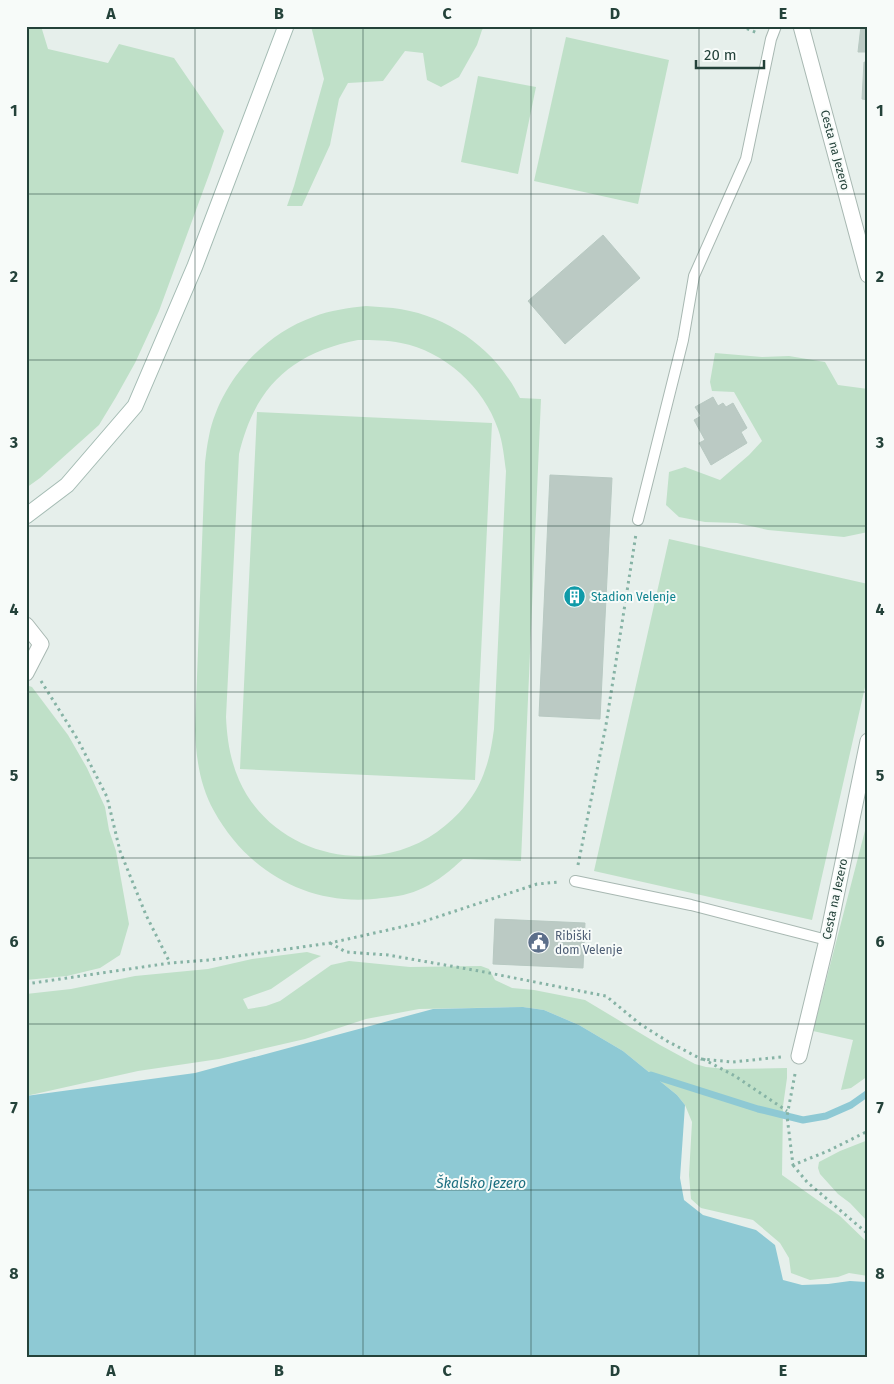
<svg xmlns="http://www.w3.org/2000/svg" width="894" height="1384" viewBox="0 0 894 1384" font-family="'Fira Sans',sans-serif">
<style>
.green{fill:#bfe0c8;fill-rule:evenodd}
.water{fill:#8ec9d4}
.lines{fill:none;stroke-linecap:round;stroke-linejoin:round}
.stream{stroke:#8ec9d4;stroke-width:7}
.building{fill:#bbcac4;stroke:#b8c9c2}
.lane-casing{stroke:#a8b8b2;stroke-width:12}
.street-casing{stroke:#a8b8b2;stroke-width:17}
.secondary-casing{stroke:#a4bbb3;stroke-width:17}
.path{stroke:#86b3a5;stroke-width:3;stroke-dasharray:2.5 4;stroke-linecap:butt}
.lane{stroke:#fff;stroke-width:10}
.street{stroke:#fff;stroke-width:15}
.secondary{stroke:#fff;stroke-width:15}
.grid{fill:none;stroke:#24423a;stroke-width:1;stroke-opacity:0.55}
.labels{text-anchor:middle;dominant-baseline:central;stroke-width:4;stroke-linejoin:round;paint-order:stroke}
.street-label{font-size:12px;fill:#24423a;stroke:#f7fbf9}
.culture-label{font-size:12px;fill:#0d838f;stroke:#f7fbf9;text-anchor:start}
.service-label{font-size:12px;fill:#4e5e75;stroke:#f7fbf9;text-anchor:start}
.water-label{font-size:14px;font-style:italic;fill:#1c6f80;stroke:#f7fbf9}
.neatline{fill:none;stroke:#24423a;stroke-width:2}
.grid-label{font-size:16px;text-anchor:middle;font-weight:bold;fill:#24423a}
</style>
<rect width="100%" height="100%" fill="#e6efeb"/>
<!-- green -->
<path class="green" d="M 26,26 L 41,26 L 48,49 L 108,63 L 119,44 L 174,58 L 224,131 L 210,172 L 159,311 L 135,363 L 116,397 L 99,425 L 40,478 L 26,488 Z
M 311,26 L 485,26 L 482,30 L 477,45 L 459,77 L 441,87 L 427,80 L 423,53 L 405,51 L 383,81 L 348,83 L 339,99 L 330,145 L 302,206 L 287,206 L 294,186 L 324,79 Z
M 566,37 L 669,60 L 638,204 L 534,181 Z
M 478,76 L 536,87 L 518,174 L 461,162 Z
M 366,306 C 375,307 384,307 393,308 C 438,313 483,340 508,378 C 513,384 516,391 520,398 L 541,399 L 521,861 L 463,859 C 451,870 438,881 423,888 C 411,894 396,897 382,898 C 312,908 248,873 214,811 C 200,786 196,758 195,730 L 205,463 C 206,454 207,445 209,436 C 220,383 262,335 313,317 C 331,310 348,308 366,306 ZM 358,340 C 373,340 387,340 401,343 C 444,351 484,387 498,429 C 503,443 504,457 506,471 L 494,729 C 492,743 490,757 485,770 C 477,795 458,817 437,832 C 371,879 272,855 239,780 C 230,759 227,739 226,717 L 239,454 C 255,387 291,353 358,340 Z
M 715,353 L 762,357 L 789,356 L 825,362 L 838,385 L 868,389 L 868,532 L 844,537 L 768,530 L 737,523 L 705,522 L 679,517 L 666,505 L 669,472 L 685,467 L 720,480 L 749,455 L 762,441 L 734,392 L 712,391 L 710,382 Z
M 257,412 L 492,423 L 475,780 L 240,769 Z
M 669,539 L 868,584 L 868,674 L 812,920 L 594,871 Z
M 26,685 L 32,687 L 68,735 L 87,768 L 105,807 L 109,830 L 116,851 L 129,924 L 120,955 L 100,968 L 67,976 L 26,980 Z
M 868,819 L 868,1076 L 851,1088 L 841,1090 L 853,1040 L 813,1031 Z
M 307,952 L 321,956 L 313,960 L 271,989 L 243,999 L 248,1009 L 266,1006 L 280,1001 L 331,965 L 349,961 L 410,967 L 481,966 L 489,969 L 495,980 L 512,988 L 534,990 L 585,1000 L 660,1045 L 695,1064 L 706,1067 L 726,1069 L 787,1068 L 787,1078 L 783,1106 L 782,1175 L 840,1216 L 868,1243 L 868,1276 L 849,1273 L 838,1277 L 810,1280 L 791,1273 L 789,1258 L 780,1243 L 753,1220 L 701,1208 L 691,1199 L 689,1175 L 692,1122 L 685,1105 L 677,1095 L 623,1051 L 579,1025 L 544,1010 L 523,1007 L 419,1009 L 366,1019 L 305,1039 L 219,1059 L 138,1071 L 26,1096 L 26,994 L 71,989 L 135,976 L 208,969 L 252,959 Z
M 868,1140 L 868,1222 L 850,1203 L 838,1194 L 820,1174 L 818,1168 L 819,1162 L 840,1151 Z"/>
<!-- water -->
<path class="water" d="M 523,1007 L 544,1010 L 579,1025 L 623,1051 L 677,1095 L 685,1105 L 680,1178 L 684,1200 L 703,1215 L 756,1230 L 775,1245 L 783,1280 L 802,1285 L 828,1284 L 850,1281 L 866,1282 L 868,1283 L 868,1358 L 26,1358 L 26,1096 L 195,1073 L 433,1009 Z"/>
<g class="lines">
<!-- stream -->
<path class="stream" d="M 651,1075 L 758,1109 L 803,1120 L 826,1116 L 851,1105 L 868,1093"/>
</g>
<!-- building -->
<path class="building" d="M 861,26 L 868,26 L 868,52 L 858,52 Z
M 864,62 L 868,63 L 868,100 L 862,99 Z
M 603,235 L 640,278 L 565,344 L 528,301 Z
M 713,397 L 718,406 L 723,403 L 726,407 L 733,403 L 747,428 L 741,432 L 747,443 L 711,465 L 699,443 L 705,440 L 694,420 L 701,416 L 695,407 Z
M 550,475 L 612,478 L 600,719 L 539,716 Z
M 495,919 L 585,923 L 583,968 L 493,964 Z"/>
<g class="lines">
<defs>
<path id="lane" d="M 638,520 L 683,340 L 694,276 L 746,159 L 771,39 L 776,26
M 575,881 L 691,905 L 827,940"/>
<path id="street" d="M 801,26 L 868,275
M 26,625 L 41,644 L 26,673
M 799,1056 L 827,940 L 868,741"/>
<path id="secondary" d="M 26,516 L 67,485 L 135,406 L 195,266 L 286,26"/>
</defs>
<!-- lane casing -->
<use href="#lane" class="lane-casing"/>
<!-- street casing -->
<use href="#street" class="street-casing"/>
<!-- secondary casing -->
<use href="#secondary" class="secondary-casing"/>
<!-- path -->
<path class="path" d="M 741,26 L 757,33
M 41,681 L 78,740 L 107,797 L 120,851 L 146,915 L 170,963
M 578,865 L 606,725 L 636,534
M 330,943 L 346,952 L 388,955 L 479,971 L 606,996 L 640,1024 L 667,1041 L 701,1059 L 733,1062 L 781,1057
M 26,984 L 170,963 L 210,960 L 330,943 L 419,923 L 537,884 L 559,882
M 703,1059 L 735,1076 L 787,1111
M 795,1074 L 787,1116 L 793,1165 L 828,1151 L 868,1131
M 793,1165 L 807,1182 L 868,1234"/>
<!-- lane -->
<use href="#lane" class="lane"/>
<!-- street -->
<use href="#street" class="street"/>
<!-- secondary -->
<use href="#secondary" class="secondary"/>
</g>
<!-- grid -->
<path class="grid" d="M 195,26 L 195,1358M 363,26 L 363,1358M 531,26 L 531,1358M 699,26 L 699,1358M 26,194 L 868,194M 26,360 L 868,360M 26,526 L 868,526M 26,692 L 868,692M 26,858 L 868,858M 26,1024 L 868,1024M 26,1190 L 868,1190"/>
<!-- icons -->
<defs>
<symbol id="building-disc" viewBox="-11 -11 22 22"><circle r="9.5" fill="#0f9aa8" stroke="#f7fbf9"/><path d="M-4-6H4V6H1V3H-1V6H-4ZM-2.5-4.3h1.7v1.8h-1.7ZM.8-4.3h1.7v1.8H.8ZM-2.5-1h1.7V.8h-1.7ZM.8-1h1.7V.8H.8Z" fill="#fff"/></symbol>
<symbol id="civic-disc" viewBox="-11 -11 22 22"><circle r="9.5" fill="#5c6f8a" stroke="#f7fbf9"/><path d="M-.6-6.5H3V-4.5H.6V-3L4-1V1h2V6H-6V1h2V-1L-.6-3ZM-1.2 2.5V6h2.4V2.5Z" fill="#fff"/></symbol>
</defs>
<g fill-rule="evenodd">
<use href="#building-disc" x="562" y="584" width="25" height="25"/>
<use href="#civic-disc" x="526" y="930" width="25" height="25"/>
</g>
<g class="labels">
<!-- street labels -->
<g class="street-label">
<text transform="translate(835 150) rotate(75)">Cesta na Jezero</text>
<text transform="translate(835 899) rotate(-78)">Cesta na Jezero</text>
</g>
<!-- culture labels -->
<g class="culture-label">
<text x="591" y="597">Stadion Velenje</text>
</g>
<!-- service labels -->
<g class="service-label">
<text x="555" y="936">Ribiški<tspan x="555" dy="14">dom Velenje</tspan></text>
</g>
<!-- water labels -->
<g class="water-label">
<text x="481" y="1183">Škalsko jezero</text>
</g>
</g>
<!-- border -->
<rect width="894" height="1384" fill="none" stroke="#f7fbf9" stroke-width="55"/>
<!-- scale -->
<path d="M696 60v8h68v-8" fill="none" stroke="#24423a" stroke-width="2.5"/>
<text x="704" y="60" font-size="15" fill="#24423a" stroke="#f7fbf9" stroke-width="4" paint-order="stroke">20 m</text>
<rect x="28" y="28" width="838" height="1328" class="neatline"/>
<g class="grid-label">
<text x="111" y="19">A</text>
<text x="279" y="19">B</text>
<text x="447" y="19">C</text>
<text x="615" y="19">D</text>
<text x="783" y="19">E</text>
<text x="14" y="116">1</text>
<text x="880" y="116">1</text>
<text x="14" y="282">2</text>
<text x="880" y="282">2</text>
<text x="14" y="448">3</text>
<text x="880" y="448">3</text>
<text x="14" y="615">4</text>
<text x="880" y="615">4</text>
<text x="14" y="781">5</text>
<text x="880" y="781">5</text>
<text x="14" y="947">6</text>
<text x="880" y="947">6</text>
<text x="14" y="1113">7</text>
<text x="880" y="1113">7</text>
<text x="14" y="1279">8</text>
<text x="880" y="1279">8</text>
<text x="111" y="1376">A</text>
<text x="279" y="1376">B</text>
<text x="447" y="1376">C</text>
<text x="615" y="1376">D</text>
<text x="783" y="1376">E</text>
</g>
</svg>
